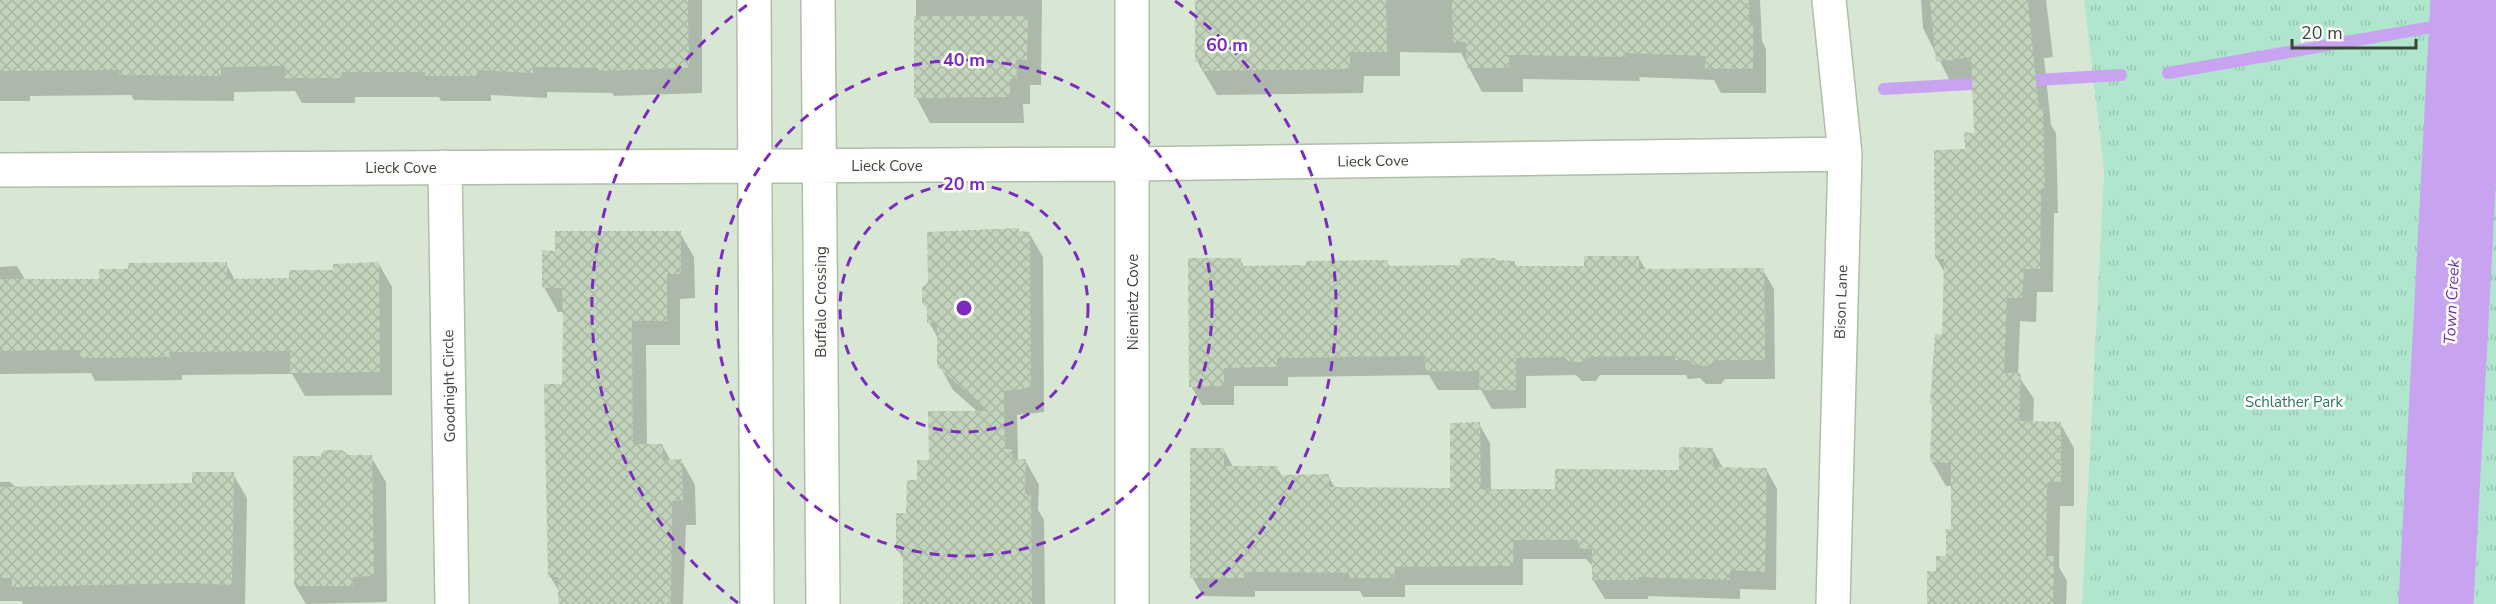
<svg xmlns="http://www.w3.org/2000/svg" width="2496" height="604" viewBox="0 0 2496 604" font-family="'Nunito Sans',sans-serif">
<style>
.residential{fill:#d8e6d4}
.park{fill:url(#park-tufts)}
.shadow{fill:#0003}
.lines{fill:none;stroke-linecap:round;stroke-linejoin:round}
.stream{stroke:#c8a3ef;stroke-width:12}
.river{stroke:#c8a3ef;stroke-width:75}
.building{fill:url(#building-cross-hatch)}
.minor-casing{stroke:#aebea9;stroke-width:36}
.minor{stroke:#fff;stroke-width:33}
.ring{fill:none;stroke:#7b2cbf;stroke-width:3;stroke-dasharray:10 8}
.labels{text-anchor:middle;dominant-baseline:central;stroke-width:5;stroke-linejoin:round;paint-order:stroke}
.street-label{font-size:15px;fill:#3a4535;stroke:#fff}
.park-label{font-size:15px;fill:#2a7660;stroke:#fff}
.water-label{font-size:16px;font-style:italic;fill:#7131af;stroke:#fff}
.centre{fill:#7b2cbf;stroke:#fff;stroke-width:3}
.ring-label{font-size:18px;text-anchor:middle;font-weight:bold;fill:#7b2cbf;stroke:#fff;stroke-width:5;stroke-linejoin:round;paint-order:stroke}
</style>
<defs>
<pattern id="park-tufts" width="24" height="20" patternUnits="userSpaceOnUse" patternTransform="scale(1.5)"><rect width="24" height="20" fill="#afe6cd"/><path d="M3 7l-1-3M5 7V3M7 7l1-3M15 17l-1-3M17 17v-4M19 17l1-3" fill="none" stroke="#97c7b1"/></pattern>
<pattern id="building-cross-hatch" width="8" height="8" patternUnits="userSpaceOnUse" patternTransform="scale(1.5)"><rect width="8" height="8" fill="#c3d4bc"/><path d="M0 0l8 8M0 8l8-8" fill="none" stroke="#a8b7a2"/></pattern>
</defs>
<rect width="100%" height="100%" fill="#e9f3e6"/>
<!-- residential -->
<path class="residential" d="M 0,0 L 2084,0 L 2104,171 L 2082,604 L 0,604 Z"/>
<!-- park -->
<path class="park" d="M 2084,0 L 2496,0 L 2496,604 L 2082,604 L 2104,171 Z"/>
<!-- shadow -->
<path class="shadow" d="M 0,0 L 702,0 L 702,93 L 614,96 L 612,93 L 547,92 L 547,98 L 491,95 L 491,101 L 441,101 L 439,97 L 355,97 L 355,103 L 302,103 L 295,91 L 234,92 L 234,101 L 134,100 L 131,95 L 30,96 L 30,101 L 0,101 Z
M 916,0 L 1042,0 L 1041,85 L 1030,85 L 1030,104 L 1023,104 L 1024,123 L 930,123 L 916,97 Z
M 1196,0 L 1760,0 L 1762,41 L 1766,49 L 1766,93 L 1721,93 L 1714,80 L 1639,77 L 1640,81 L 1523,79 L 1523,92 L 1482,92 L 1461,53 L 1400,52 L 1400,76 L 1364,76 L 1363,93 L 1217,95 L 1197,61 Z
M 1921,0 L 2046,0 L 2053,57 L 2044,58 L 2051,125 L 2056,133 L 2058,213 L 2054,213 L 2053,292 L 2037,292 L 2036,322 L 2020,321 L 2018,375 L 2034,399 L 2033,423 L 2060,423 L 2074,448 L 2074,506 L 2060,506 L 2059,567 L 2067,581 L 2066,604 L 1928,604 L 1937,572 L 1948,558 L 1952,530 L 1952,486 L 1946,486 L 1932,462 L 1934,408 L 1932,404 L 1943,336 L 1945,273 L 1936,258 L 1967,150 L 1976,135 L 1974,83 L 1952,85 L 1923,28 Z
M 680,233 L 694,257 L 695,298 L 680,299 L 680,345 L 646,345 L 647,445 L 662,445 L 671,461 L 681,460 L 695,485 L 696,525 L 686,525 L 683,604 L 560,604 L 560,593 L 550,576 L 563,386 L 564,312 L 558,312 L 544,287 L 556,253 Z
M 1020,233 L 1029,233 L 1043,257 L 1044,412 L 1017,415 L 1018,460 L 1025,460 L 1039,485 L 1038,510 L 1044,520 L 1045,604 L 905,604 L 905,562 L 898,550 L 918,482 L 978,412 L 953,390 L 939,365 L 939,340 L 929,322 Z
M 1638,257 L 1646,270 L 1763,270 L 1774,289 L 1775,379 L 1725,379 L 1721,384 L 1706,384 L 1700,378 L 1688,379 L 1686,375 L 1600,375 L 1596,381 L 1582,381 L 1576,375 L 1526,376 L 1526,408 L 1492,409 L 1481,390 L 1438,390 L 1429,375 L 1288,377 L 1288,386 L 1234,386 L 1234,405 L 1202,405 L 1191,386 L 1240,259 L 1244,267 L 1308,267 L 1387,261 L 1390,267 L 1462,267 L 1514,262 L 1518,268 L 1585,268 Z
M 226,264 L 235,280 L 291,280 L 379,264 L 392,287 L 392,395 L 305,396 L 292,374 L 182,375 L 182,380 L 95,381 L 91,373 L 0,374 L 0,267 L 17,266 L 26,281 L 101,280 L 129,270 Z
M 1479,424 L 1490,443 L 1491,491 L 1557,491 L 1680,472 L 1712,449 L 1723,468 L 1766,469 L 1777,489 L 1776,590 L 1740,589 L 1740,599 L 1648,596 L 1648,599 L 1605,599 L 1593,580 L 1594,568 L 1586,559 L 1523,559 L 1523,585 L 1405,585 L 1405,597 L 1363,597 L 1360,591 L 1255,591 L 1255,597 L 1203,596 L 1192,577 L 1223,449 L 1234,468 L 1277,468 L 1282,476 L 1328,476 L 1336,489 L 1452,490 Z
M 371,457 L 386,482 L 387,602 L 306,604 L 295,586 Z
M 233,474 L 247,498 L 245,604 L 23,604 L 22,601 L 0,601 L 0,482 L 10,482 L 17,488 L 193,484 Z"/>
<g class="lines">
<!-- stream -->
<path class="stream" d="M 2168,73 L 2467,21
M 2020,81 L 2121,75
M 1884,89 L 1987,83"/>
<!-- river -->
<path class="river" d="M 2436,604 L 2468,0"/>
</g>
<!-- building -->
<path class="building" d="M 0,0 L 688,0 L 689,68 L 598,71 L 598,68 L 533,67 L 533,73 L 477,70 L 477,76 L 425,76 L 425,72 L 341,72 L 342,78 L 285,78 L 285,66 L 221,67 L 221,76 L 118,75 L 118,70 L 0,71 Z
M 1195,0 L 1386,0 L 1387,52 L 1350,52 L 1350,69 L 1202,71 L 1202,61 L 1195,62 Z
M 1452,0 L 1749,0 L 1749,23 L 1753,23 L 1753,69 L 1705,69 L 1705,56 L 1626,53 L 1626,57 L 1509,55 L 1509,68 L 1467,68 L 1466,42 L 1453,42 Z
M 1930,0 L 2027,0 L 2028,4 L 2039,108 L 2043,108 L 2045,189 L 2041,189 L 2040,269 L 2024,269 L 2022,298 L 2007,298 L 2004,373 L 2021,373 L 2019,421 L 2061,422 L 2061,482 L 2047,482 L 2046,556 L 2054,556 L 2053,604 L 1927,604 L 1927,571 L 1936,571 L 1936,556 L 1946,556 L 1946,529 L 1951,529 L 1951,463 L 1930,462 L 1932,404 L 1930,404 L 1935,334 L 1942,335 L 1944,259 L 1935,259 L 1934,150 L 1965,149 L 1964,132 L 1974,133 L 1971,57 L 1936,62 Z
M 914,16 L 1028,16 L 1027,60 L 1016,60 L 1017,79 L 1010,79 L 1010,97 L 914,98 Z
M 1019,228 L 1019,231 L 1030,232 L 1031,388 L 1004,391 L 1005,449 L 1012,449 L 1012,459 L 1026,459 L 1025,494 L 1031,494 L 1032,604 L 903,604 L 903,550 L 896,551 L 896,513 L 906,513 L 907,480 L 917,480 L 917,460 L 929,460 L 928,411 L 988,411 L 937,366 L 937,322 L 927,323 L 927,308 L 922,303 L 922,288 L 928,282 L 927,232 Z
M 555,231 L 681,231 L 681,274 L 667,274 L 667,321 L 632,321 L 633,444 L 663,444 L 663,460 L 682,459 L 683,501 L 672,501 L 671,604 L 558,604 L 558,577 L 548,577 L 544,384 L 562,384 L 563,321 L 562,288 L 542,288 L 542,250 L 555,251 Z
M 1584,256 L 1639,256 L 1639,269 L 1764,268 L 1765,360 L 1714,360 L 1710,366 L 1694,365 L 1688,360 L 1675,360 L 1675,356 L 1589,357 L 1584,362 L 1570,362 L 1564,357 L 1516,358 L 1516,390 L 1479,390 L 1479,371 L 1425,371 L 1425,356 L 1277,358 L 1277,367 L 1224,368 L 1224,386 L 1189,387 L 1188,258 L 1241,258 L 1241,266 L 1306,265 L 1306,261 L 1388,260 L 1388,266 L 1460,265 L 1461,258 L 1495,258 L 1496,260 L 1515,261 L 1515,266 L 1584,266 Z
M 227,262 L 227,279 L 289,278 L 289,270 L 333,270 L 333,264 L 379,262 L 380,372 L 290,373 L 290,351 L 169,352 L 170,357 L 80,358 L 80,350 L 0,351 L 0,279 L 99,279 L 99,269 L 128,269 L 128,263 Z
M 1480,422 L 1481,489 L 1555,489 L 1555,469 L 1679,470 L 1679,447 L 1713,448 L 1713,467 L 1767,468 L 1765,572 L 1730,570 L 1730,580 L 1638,577 L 1638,580 L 1592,580 L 1592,549 L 1578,549 L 1578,540 L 1513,540 L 1513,566 L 1395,567 L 1395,578 L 1350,578 L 1349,573 L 1244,572 L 1244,578 L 1190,578 L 1190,448 L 1224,448 L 1224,466 L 1278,466 L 1278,475 L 1329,474 L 1329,487 L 1450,488 L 1450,423 Z
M 324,450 L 342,450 L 348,455 L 372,455 L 374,576 L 353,577 L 353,586 L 294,586 L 293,456 L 320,456 Z
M 192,472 L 234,472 L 232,585 L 191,583 L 12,587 L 12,578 L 0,578 L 0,487 L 192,483 Z"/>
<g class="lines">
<defs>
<path id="minor" d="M 754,0 L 757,604
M 818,0 L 823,604
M 1829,0 L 1845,154 L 1833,604
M 445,167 L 452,604
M 0,170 L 1133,164 L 1845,154
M 1132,604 L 1132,0"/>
</defs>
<!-- minor casing -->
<use href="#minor" class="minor-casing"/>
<!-- minor -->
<use href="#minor" class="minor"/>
</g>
<!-- distance rings -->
<g class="ring">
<circle cx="964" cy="308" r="124"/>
<circle cx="964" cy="308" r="248"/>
<path d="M738 603A372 372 0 0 1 753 1M1175 1A372 372 0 0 1 1190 603"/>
</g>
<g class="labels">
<!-- street labels -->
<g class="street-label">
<text transform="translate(1373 161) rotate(-1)">Lieck Cove</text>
<text x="887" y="166">Lieck Cove</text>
<text x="401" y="168">Lieck Cove</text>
<text transform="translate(821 302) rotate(-90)">Buffalo Crossing</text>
<text transform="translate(1133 302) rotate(-90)">Niemietz Cove</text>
<text transform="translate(1841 302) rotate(-88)">Bison Lane</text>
<text transform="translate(449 386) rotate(-91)">Goodnight Circle</text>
</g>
<!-- park labels -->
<g class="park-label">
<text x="2294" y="402">Schlather Park</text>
</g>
<!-- water labels -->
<g class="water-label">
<text transform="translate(2452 302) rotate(-87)">Town Creek</text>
</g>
</g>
<circle cx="964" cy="308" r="9" class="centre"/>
<g class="ring-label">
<text x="1227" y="51">60 m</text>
<text x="964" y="66">40 m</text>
<text x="964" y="190">20 m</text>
</g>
<!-- scale -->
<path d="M2292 39v9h124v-9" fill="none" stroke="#3a4535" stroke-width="3"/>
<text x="2301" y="39" font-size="18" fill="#3a4535" stroke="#ffffff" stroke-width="4.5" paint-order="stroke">20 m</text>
</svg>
